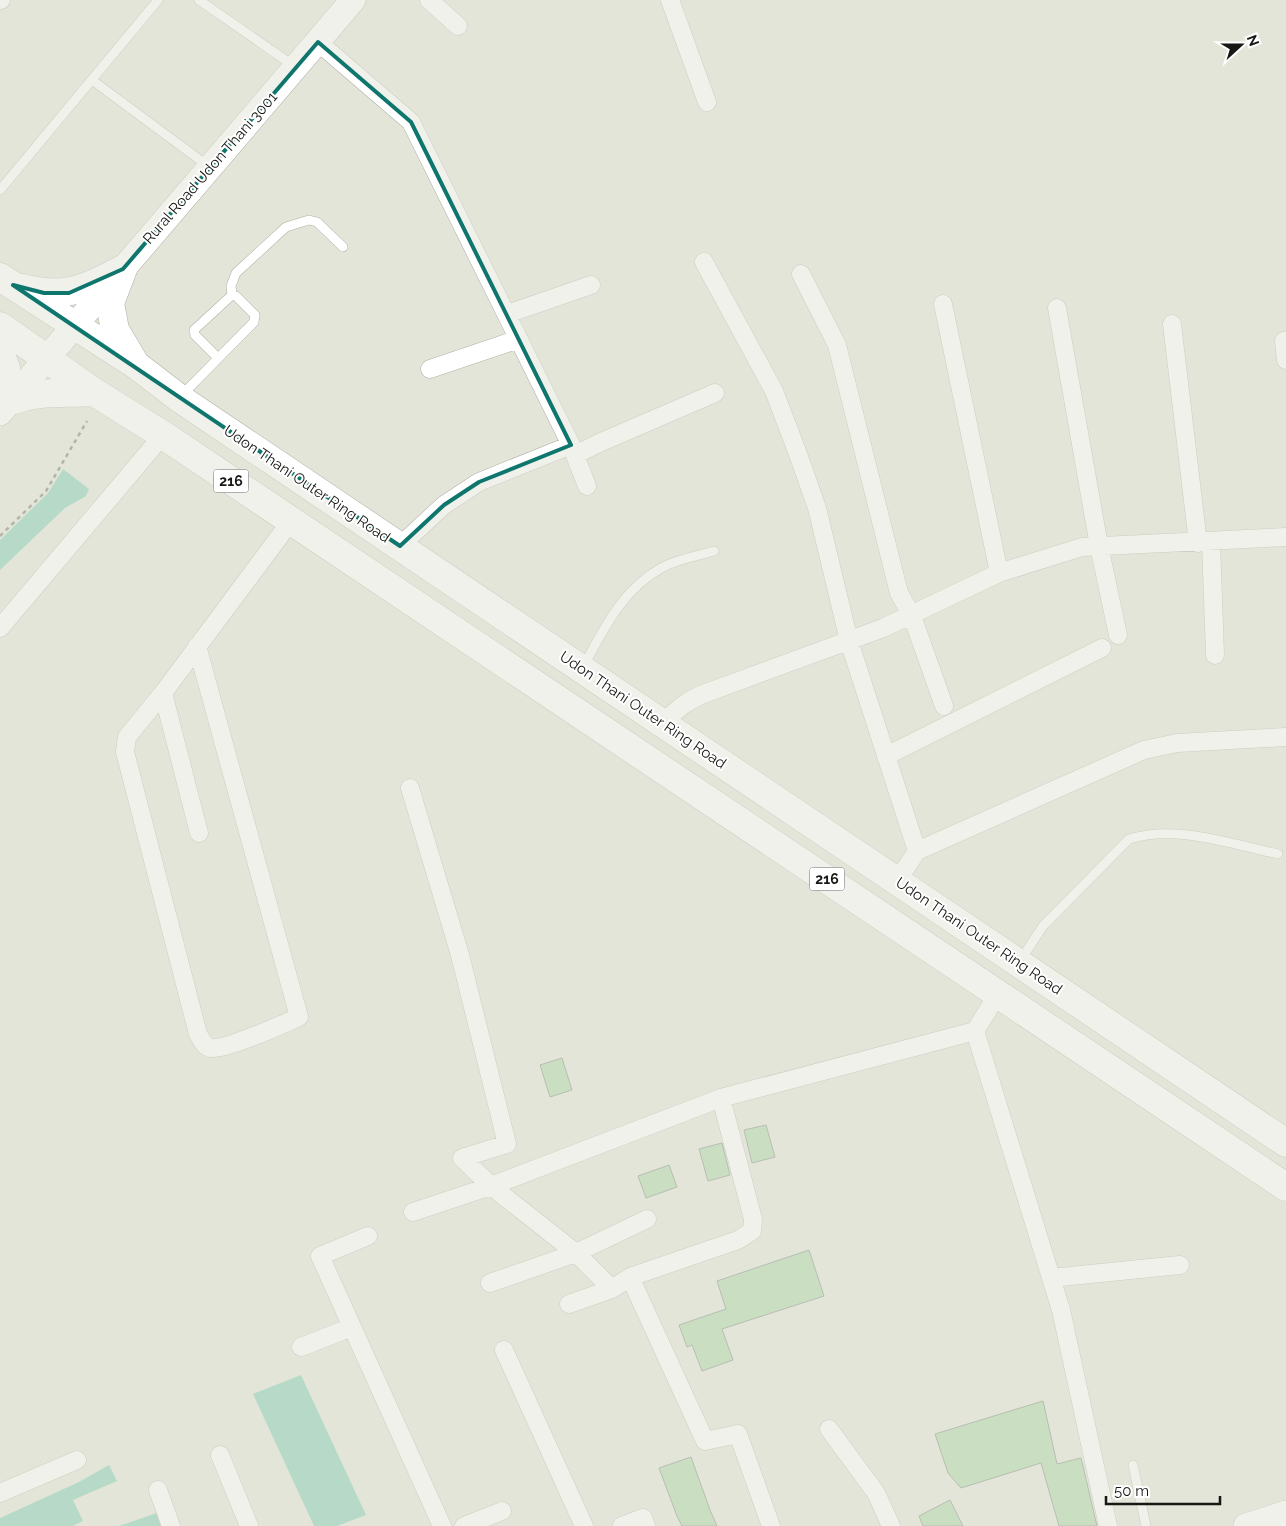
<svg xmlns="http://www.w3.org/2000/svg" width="1286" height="1526" viewBox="0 0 1286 1526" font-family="Raleway,sans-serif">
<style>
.water{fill:#80ccb4}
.building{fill:#aad8a6;stroke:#848c83}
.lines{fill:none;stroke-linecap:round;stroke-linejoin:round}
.lane-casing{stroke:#b0b1a7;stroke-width:10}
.street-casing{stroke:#b0b1a7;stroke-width:19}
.secondary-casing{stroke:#b0b1a7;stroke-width:26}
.primary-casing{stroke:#b0b1a7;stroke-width:29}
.path{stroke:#797a72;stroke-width:2.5;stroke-dasharray:4 4;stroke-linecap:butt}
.lane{stroke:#fff;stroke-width:9}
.street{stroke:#fff;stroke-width:18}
.secondary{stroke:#fff;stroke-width:25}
.primary{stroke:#fff;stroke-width:28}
.marked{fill:none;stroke:#0f766e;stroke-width:4;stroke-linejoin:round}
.labels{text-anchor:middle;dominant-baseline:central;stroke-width:4;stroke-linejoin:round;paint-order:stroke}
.shield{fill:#fff;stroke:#5d5d5a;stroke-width:1}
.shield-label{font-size:14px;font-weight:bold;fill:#171814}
.street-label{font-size:15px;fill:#171814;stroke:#fff}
</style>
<rect width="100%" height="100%" fill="#e3e5d9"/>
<!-- water -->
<path class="water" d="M 63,469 L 89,489 L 86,496 L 65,508 L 0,570 L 0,540 L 48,493 Z
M 301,1375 L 366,1515 L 337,1526 L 314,1526 L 253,1394 Z
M 109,1465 L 117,1481 L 73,1500 L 83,1521 L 73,1526 L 0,1526 L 0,1518 L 79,1482 Z
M 157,1513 L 161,1526 L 119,1526 Z"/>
<!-- building -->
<path class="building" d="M 562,1058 L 572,1090 L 550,1097 L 540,1065 Z
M 766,1125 L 775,1157 L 752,1163 L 744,1130 Z
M 722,1143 L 730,1175 L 708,1181 L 699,1149 Z
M 669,1165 L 677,1187 L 646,1198 L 638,1176 Z
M 809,1250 L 824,1296 L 722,1329 L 733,1360 L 702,1371 L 692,1345 L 687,1347 L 679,1325 L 726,1309 L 717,1281 Z
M 1043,1401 L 1057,1464 L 1081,1458 L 1097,1526 L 1059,1526 L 1041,1463 L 961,1488 L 948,1473 L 935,1434 Z
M 691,1457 L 710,1510 L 717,1526 L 682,1526 L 677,1516 L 659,1468 Z
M 950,1500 L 963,1526 L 923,1526 L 919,1516 Z"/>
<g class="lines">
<defs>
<path id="lane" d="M 199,0 L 294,66
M 92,80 L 208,166
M 0,190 L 158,0
M 232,295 L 231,286 L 236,273 L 286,227 L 309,220 L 317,222 L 343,247
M 181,396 L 254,322 L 255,315 L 236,296 L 232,295 L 194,330 L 195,335 L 218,358
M 583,667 C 604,629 622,589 663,567 C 678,559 697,556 714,551
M 1020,961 L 1043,926 L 1129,839 C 1175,824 1231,844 1278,854
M 1133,1465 L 1146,1526"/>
<path id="street" d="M 0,0 L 1,0
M 429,0 L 458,26
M 670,0 L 707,102
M 318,42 L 411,122 L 571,445 L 479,482 L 444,505 L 400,546
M 704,262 L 774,391 L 798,454 L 817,508 L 849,641 L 917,851
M 801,274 L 837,345 L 899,593 L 912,616 L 944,706
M 943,304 L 999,573
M 1057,308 L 1099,546 L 1118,635
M 507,314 L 591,285
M 1172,324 L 1198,543
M 1284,341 L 1286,360
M 430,369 L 519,339
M 571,445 L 587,486
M 575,455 L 599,443 L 715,393
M 1211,542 L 1215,655
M 0,628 L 163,435
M 197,646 L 299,1017 C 283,1024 226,1050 211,1048 C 204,1047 202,1040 198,1034 L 125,752 L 127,737 L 163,693 L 291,521
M 163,693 L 199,833
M 663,724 C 676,709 688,700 706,693 L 883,628 L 999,573 L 1082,547 L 1286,537
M 886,756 L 1102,648
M 410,788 L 460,955 L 507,1144 L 462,1158 L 491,1186 L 576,1253 L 612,1289
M 897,881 L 917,851 L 1144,750 L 1177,743 L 1286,737
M 998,994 L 975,1031 L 1061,1310 L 1108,1526
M 413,1212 L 491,1186 L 721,1098 L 975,1031
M 368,1236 L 320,1256 L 442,1526
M 630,1277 L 738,1240 L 752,1231 L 753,1219 L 721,1098
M 1051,1278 L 1180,1265
M 490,1283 L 576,1253 L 647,1219
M 569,1304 L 612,1289 L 630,1277 L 705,1441 L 738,1434 L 771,1526
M 301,1347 L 352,1327
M 504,1350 L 584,1526
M 829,1429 L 876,1493 L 891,1526
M 220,1455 L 249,1526
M 158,1490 L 171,1526
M 0,1493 L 77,1460
M 464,1526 L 502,1511
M 622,1526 L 643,1518 L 646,1526"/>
<path id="secondary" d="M 0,413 L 353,0
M 1246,1526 L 1286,1513"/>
<path id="primary" d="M 123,269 L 110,303 L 115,330 L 134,362
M 0,277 L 136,365 L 179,398 L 1286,1143
M 23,288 C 67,299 84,289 123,269
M 0,326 L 94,392 L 163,435 L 1286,1187
M 0,353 L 6,368 L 10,401 C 40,390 62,394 94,392"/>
</defs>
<!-- lane casing -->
<use href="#lane" class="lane-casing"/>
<!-- street casing -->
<use href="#street" class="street-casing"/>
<!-- secondary casing -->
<use href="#secondary" class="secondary-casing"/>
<!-- primary casing -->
<use href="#primary" class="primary-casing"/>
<!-- path -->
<path class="path" d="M 0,536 L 46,491 L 87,421"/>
<!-- lane -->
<use href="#lane" class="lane"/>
<!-- street -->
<use href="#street" class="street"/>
<!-- secondary -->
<use href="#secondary" class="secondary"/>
<!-- primary -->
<use href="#primary" class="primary"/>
</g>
<!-- marked area -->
<path d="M0 0H1286V1526H0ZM 318,42 L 411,122 L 571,445 L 479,482 L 444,505 L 400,546 L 13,285 L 44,293 L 69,293 L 123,269 Z" fill="#e3e5d9" fill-opacity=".55" fill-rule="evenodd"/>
<path class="marked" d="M 318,42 L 411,122 L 571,445 L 479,482 L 444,505 L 400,546 L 13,285 L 44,293 L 69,293 L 123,269 Z"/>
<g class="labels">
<!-- shield labels -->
<g class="shield">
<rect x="213.5" y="469.5" width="35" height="23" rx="4"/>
<rect x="809.5" y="867.5" width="35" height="23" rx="4"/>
</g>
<g class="shield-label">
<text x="231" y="481">216</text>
<text x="827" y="879">216</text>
</g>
<!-- street labels -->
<g class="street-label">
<text transform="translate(210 168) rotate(-49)">Rural Road Udon Thani 3001</text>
<text transform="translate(307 484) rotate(34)">Udon Thani Outer Ring Road</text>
<text transform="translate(643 710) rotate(34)">Udon Thani Outer Ring Road</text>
<text transform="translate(979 936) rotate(34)">Udon Thani Outer Ring Road</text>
</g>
</g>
<!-- north arrow -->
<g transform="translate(1241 45) rotate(69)" stroke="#ffffff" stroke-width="4" paint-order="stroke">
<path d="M0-4L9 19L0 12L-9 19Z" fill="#171814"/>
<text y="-8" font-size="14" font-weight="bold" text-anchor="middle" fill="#171814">N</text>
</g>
<!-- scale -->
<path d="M1106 1496v8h114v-8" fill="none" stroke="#171814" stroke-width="2.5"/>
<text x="1114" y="1496" font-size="15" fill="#171814" stroke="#ffffff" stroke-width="4" paint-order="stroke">50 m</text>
</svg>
